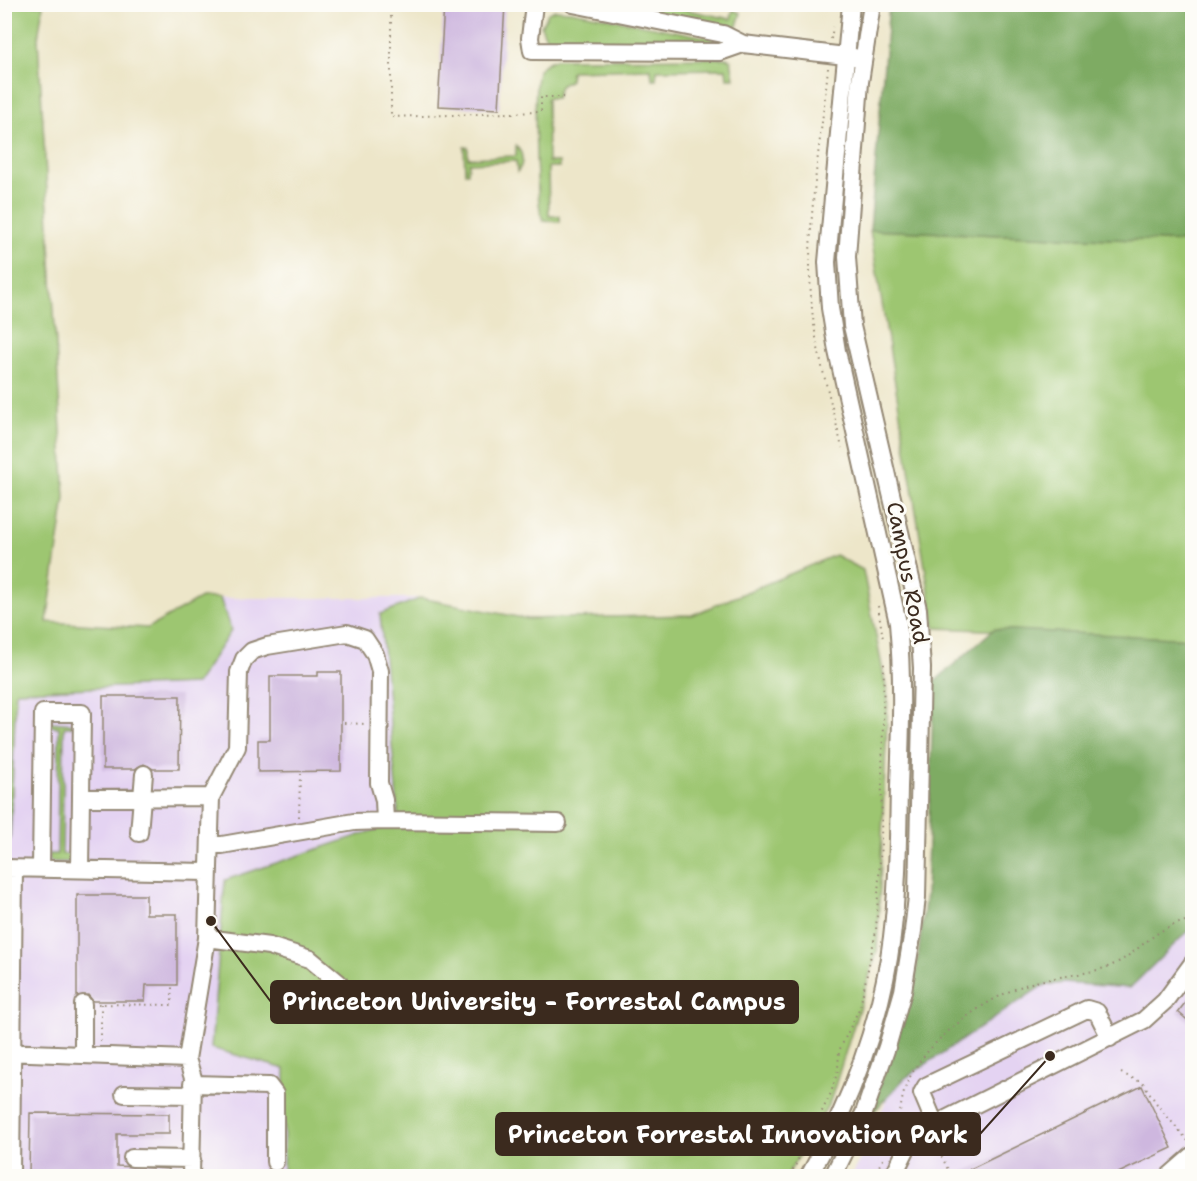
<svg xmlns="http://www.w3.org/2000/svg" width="1197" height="1181" viewBox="0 0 1197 1181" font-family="'Shantell Sans',sans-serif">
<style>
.built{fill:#e4d3f2}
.green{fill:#9dc671;stroke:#6c7848;stroke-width:1.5}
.forest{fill:#7eab63;stroke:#5c6a40;stroke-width:1.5}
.building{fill:#ceb7df}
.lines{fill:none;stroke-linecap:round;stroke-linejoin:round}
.minor-casing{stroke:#948874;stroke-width:20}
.path{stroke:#948874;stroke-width:2;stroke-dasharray:1.5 4.5;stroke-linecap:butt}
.minor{stroke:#fff;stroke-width:16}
.labels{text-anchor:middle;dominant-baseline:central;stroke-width:6;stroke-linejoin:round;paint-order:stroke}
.street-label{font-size:22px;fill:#3b2a1e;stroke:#fdfcf7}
.leader{fill:none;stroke:#3b2a1e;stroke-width:2}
.callout-dot{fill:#3b2a1e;stroke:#fdfcf7;stroke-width:2}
.callout{fill:#3b2a1e;stroke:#3b2a1e;stroke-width:2}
.callout-label{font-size:24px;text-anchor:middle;font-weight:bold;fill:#fff}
</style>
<rect width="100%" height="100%" fill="#fdfcf7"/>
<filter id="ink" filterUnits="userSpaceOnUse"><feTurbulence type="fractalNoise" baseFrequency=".0167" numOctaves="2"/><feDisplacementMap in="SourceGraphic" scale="12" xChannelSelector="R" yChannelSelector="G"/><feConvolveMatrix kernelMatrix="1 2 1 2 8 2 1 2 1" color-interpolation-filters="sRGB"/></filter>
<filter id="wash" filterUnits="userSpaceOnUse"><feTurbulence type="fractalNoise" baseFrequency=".008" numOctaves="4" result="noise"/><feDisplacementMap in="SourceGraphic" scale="24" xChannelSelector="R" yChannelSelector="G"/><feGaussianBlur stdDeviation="1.35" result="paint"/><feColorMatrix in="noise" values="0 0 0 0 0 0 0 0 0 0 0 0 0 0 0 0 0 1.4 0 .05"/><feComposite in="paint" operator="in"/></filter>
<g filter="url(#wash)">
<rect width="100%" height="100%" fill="#ede6c9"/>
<!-- built -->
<path class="built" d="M 201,598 L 421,598 L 416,1176 L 5,1176 L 4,666 L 202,665 Z
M 1192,901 L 1192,1176 L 852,1176 L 920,1026 Z"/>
<!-- green -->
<path class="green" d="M 43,5 L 38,39 L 65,498 L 47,622 L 148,628 L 201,598 L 220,598 L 231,631 L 196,684 L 16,691 L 10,840 L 5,841 L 4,5 Z
M 612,5 L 663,5 L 731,19 L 733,10 L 741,13 L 737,26 L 728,30 Z
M 555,10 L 571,11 L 721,40 L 721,43 L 555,43 L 547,40 L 541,26 L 548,13 Z
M 726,58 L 731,60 L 734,78 L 727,78 L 726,69 L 657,70 L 656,79 L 652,79 L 651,69 L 571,71 L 570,80 L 560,86 L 556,98 L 547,98 L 548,162 L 559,162 L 559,167 L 548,167 L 549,216 L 560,216 L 560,222 L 543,220 C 535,206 534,95 537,76 C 539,66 548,61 557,59 Z
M 516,146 C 524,153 524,165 517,172 L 516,161 L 469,163 L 468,173 L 465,173 L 464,147 L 468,147 L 468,158 L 516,156 Z
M 870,230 L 1192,242 L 1192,639 L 935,628 Z
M 835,555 L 863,570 L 888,697 L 877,951 L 830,1102 L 787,1176 L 283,1176 L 285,1069 L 211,1048 L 225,880 L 399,822 L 380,614 L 421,598 L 528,619 L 692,615 Z
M 51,722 L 73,724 L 72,727 L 64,727 L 62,854 L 70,854 L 70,862 L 49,862 L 49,854 L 57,854 L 59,727 L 51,726 Z"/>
<!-- forest -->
<path class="forest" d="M 889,4 L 1192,5 L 1192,242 L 870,230 Z
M 994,629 L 1192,639 L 1192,927 L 1130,988 L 1063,983 L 1042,986 L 904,1079 L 867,1119 L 913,995 L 926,894 L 934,682 Z"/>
<g id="blocks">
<!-- building -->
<path class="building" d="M 444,4 L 505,4 L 499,109 L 438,106 Z
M 318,672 L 341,672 L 341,771 L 258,772 L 258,740 L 270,740 L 270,676 L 318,676 Z
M 103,696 L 180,696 L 179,769 L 153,769 L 144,764 L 135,769 L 103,769 Z
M 77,895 L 146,895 L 146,914 L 177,914 L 177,985 L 146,985 L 145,1001 L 93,1001 L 88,995 L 77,996 Z
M 1192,994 L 1192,1024 L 1178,1012 Z
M 1142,1086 L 1172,1148 L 1112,1176 L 956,1176 Z
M 30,1113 L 169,1114 L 169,1134 L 117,1134 L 117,1166 L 169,1169 L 169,1176 L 29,1176 Z"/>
</g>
</g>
<g filter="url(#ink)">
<use href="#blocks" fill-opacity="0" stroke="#948874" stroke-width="1.5"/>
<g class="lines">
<defs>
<path id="minor" d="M 534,4 L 530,38 L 532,51 L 720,52 L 743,44
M 573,4 L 723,34 L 743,44 L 854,57
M 385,821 L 558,823
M 139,833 L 144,774
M 4,868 L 207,872
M 41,869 L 43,713 L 82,713 L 81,798
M 80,869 L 81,798 L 211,797
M 207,938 L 269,946 L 310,959 L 339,983
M 83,1004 L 83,1055
M 4,1052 L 187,1059
M 192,1084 L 269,1086 L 275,1094 L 275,1162
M 124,1094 L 192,1095
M 935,1124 L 922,1093 L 926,1086 L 932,1083 L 1087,1009 L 1097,1012 L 1110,1038
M 132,1158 L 192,1159
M 11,1176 L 14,869
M 191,1176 L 193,1078 L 187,1059 L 207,938 L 211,797 L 237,747 L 239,672 L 244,659 L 252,651 L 267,646 L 347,633 L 365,639 L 375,654 L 380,671 L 379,783 L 384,800 L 385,821 L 354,822 L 222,845 L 211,845
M 809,1176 C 850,1104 882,1020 892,937 C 898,887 898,837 899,787 C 901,732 903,678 898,623 L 837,351 L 830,308 L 827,262 L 851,4
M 833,1176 L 864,1113 L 887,1047 L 903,991 L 913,931 L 917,897 L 922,668 L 918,609 L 852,326 L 847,257 L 860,82 L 872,4
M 893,1176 L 910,1142 L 922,1131 L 1144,1020 L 1165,1001 L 1192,964
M 1169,1176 L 1192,1156"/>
</defs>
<!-- minor casing -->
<use href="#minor" class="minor-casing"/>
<!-- path -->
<path class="path" d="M 391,4 L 391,117 L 541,112 L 541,97 L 564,97
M 831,39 L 833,27
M 828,68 C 821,143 806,221 811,296 C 814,348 831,399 842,448
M 878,606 L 883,639
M 344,723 L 365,724
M 299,817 L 300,774
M 98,1004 L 172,1005 L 172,987
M 101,1041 L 101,1004
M 1121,1073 L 1143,1083 L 1159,1107 L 1189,1142
M 896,1135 C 900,1119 900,1102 906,1086 C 921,1044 984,999 1025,985 C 1052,976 1083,976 1110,966 C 1130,958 1144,941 1163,930 C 1172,925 1182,922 1192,919
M 934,1140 L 951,1176
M 790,1176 L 831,1093 L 838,1070 L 839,1051 L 860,1007 L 876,931 L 881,842 L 884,660
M 873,1176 L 885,1156"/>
<!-- minor -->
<use href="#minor" class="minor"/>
</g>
</g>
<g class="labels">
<!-- street labels -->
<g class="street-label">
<text transform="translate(908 573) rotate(79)">Campus Road</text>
</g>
</g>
<!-- callouts -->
<path class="leader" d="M211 921L271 1002M1050 1056L980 1134"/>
<g class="callout-dot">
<circle cx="211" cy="921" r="6"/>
<circle cx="1050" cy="1056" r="6"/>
</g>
<g class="callout">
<rect x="271" y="981" width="527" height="42" rx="6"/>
<rect x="496" y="1113" width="484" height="42" rx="6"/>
</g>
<g class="callout-label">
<text x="534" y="1010">Princeton University - Forrestal Campus</text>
<text x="738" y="1143">Princeton Forrestal Innovation Park</text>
</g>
<!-- margin -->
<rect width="1197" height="1181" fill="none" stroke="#fdfcf7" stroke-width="24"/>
</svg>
